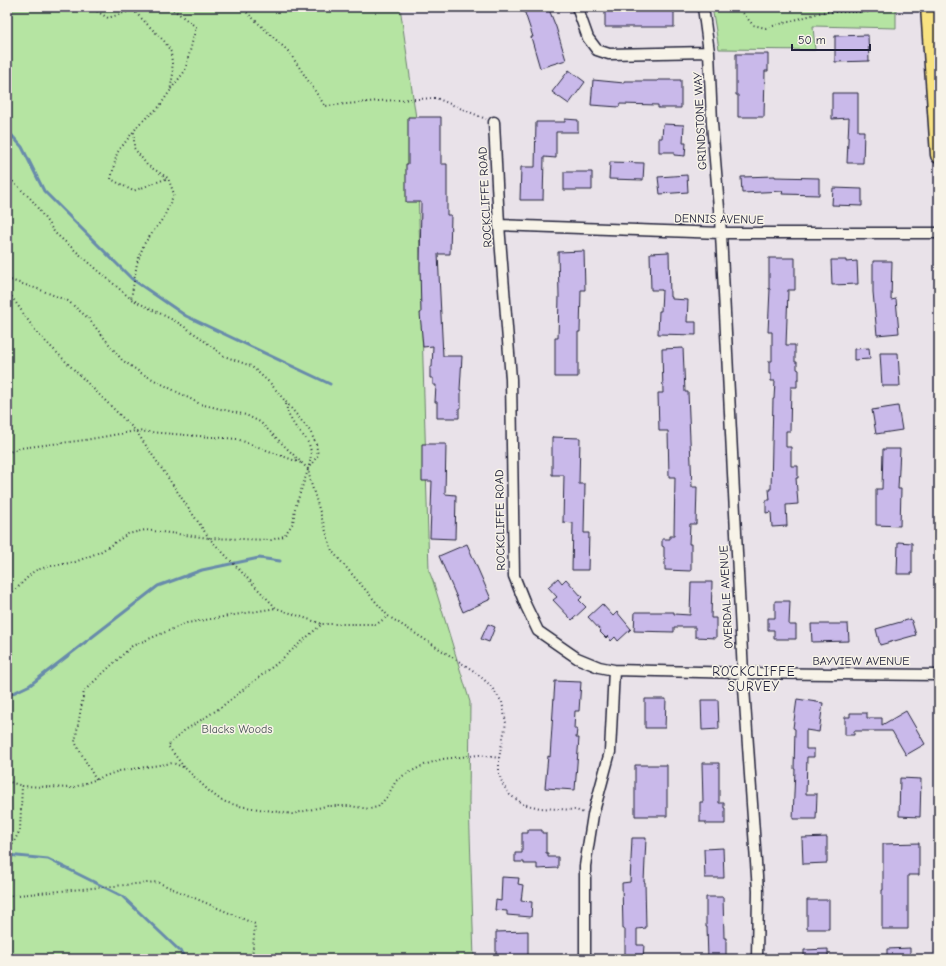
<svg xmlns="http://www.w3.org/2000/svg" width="946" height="966" viewBox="0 0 946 966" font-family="'Comic Neue',sans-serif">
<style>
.green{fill:#b5e4a2;stroke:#6c836e}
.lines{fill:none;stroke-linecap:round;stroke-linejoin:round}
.stream{stroke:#688bab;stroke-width:3}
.building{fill:#c9b9ea;stroke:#22223b}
.street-casing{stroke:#22223b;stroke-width:13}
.primary-casing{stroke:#22223b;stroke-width:19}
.path{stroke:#22223b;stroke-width:2;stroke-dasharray:1 3;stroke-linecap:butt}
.street{stroke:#f7f3e8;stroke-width:10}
.primary{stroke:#f8e281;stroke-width:16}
.labels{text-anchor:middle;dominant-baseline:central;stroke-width:3;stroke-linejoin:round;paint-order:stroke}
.street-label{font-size:12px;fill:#22223b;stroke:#f7f3e8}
.park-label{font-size:12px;fill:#475255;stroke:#f7f3e8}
.neighbourhood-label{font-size:13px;letter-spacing:1px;fill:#22223b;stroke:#f7f3e8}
</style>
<rect width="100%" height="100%" fill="#e9e2e9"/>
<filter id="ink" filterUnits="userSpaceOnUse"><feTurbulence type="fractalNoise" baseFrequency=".025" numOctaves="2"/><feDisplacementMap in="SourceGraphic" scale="8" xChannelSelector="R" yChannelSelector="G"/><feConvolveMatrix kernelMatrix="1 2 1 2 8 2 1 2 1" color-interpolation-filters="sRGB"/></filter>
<g filter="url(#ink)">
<!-- green -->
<path class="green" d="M 7,7 L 400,7 L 416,118 L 429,571 L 433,581 L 470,702 L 469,802 L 474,959 L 7,959 Z
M 712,7 L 896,7 L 896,28 L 813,26 L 815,50 L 719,49 Z"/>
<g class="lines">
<!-- stream -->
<path class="stream" d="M 7,130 L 22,147 L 44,191 L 132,279 L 186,316 L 330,384
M 7,696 L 30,685 L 158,586 L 202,570 L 259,558 L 280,561
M 7,855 L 48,859 L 122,896 L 181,952 L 187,959"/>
</g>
<!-- building -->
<path class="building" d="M 523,7 L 548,7 L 556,27 L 566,60 L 540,68 L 531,37 L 533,37 Z
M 605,7 L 674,7 L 674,27 L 605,27 Z
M 868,35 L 869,61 L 835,62 L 835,36 Z
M 736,54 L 768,54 L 768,71 L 765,71 L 764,117 L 738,117 L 738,95 L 736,95 Z
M 569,70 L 585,82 L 569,104 L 552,92 Z
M 593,80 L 624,83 L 624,81 L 658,81 L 658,80 L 681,80 L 681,108 L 658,108 L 658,105 L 620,104 L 619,107 L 591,105 Z
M 832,93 L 858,93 L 858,131 L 864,131 L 863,163 L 847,163 L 849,118 L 832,119 Z
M 408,117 L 441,117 L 441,164 L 447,164 L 447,215 L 451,215 L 450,254 L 438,254 L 443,356 L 462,356 L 460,390 L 461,390 L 461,408 L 459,408 L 459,418 L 437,418 L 437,402 L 435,402 L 436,385 L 433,385 L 433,378 L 430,378 L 430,367 L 432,367 L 433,346 L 423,347 L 420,313 L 421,313 L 420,267 L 421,202 L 406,202 L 406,164 L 408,164 Z
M 565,119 L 578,120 L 578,132 L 556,132 L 556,158 L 544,157 L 543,200 L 520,200 L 521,167 L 535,167 L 536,122 L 565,122 Z
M 663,124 L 684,125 L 683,143 L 686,143 L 685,156 L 674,155 L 674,152 L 659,152 L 659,138 L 662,138 Z
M 610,162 L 644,163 L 643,180 L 609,179 Z
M 564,172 L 592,172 L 592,190 L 564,190 Z
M 687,175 L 688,192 L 660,194 L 658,177 Z
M 775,176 L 775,177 L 819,178 L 819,195 L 782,194 L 783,191 L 742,193 L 741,177 Z
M 833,188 L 862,189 L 862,206 L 832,205 Z
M 584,251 L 585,290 L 581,290 L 580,332 L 578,332 L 578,377 L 555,377 L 555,338 L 558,338 L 559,296 L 558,252 Z
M 669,252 L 670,297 L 672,297 L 672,299 L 688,300 L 687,322 L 696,322 L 696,335 L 658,334 L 659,311 L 661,311 L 662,290 L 651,290 L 650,253 Z
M 769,258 L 795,258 L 795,290 L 788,290 L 786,345 L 795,345 L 795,362 L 797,362 L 797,369 L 799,370 L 799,379 L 797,379 L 797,387 L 791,387 L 790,431 L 786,431 L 786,447 L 791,447 L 791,466 L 798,466 L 798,478 L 796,478 L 798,504 L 786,505 L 787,526 L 772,527 L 771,512 L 766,513 L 766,500 L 770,500 L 769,489 L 771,489 L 773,399 L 774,399 L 775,381 L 771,381 L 771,374 L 769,374 L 769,361 L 772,361 L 772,332 L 768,332 L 770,289 L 769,289 Z
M 831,260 L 846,260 L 846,262 L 857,261 L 858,284 L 832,285 Z
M 873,261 L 892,261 L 891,300 L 896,299 L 899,333 L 877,335 L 873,292 Z
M 683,348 L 685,392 L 688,392 L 692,487 L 697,487 L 696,524 L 690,524 L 689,544 L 691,544 L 691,571 L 665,570 L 665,558 L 664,558 L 664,547 L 662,546 L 662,539 L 670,539 L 670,536 L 674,536 L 675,477 L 669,477 L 668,431 L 659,431 L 658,393 L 663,393 L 662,349 Z
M 869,348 L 870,359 L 854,360 L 854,349 Z
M 880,353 L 898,353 L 900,386 L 882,386 Z
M 898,406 L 902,430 L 876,434 L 872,410 Z
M 552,437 L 580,438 L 579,484 L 585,484 L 584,533 L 589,533 L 588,570 L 572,570 L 573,523 L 563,522 L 564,475 L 552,475 Z
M 422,444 L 446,444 L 445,494 L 456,495 L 455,539 L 430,538 L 432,481 L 422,481 Z
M 883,449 L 900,449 L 898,489 L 901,489 L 900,526 L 876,525 L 876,489 L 882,489 Z
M 898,542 L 912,543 L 912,574 L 897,574 Z
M 467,544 L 491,599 L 463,612 L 439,556 Z
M 558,578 L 562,583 L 566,579 L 582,597 L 579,600 L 586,607 L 572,620 L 553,600 L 557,597 L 548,587 Z
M 691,582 L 712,582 L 711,618 L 716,618 L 716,638 L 695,637 L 695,627 L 674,627 L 674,632 L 634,631 L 635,612 L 674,612 L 674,614 L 690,615 Z
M 775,601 L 790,601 L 789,625 L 796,625 L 796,639 L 774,639 L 774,630 L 768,630 L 768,618 L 775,618 Z
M 602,604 L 613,616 L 617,612 L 631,629 L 618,641 L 615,637 L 611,641 L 608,636 L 606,638 L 600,632 L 601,631 L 588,617 Z
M 911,619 L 916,635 L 880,645 L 876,629 Z
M 488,624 L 495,627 L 489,642 L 481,639 Z
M 811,624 L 848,624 L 849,641 L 812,642 Z
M 555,681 L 581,682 L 579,711 L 575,711 L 574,729 L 577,729 L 576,738 L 579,738 L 575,790 L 545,788 L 548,756 L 550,757 Z
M 645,699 L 666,699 L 665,728 L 645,728 Z
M 797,699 L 823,703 L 819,732 L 806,730 L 806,749 L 814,749 L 814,757 L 807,757 L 806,794 L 817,794 L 816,819 L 793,819 L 795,769 L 794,769 L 795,729 L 793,728 Z
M 701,700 L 718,700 L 719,729 L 702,730 Z
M 906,711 L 925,744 L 906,755 L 892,731 L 854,731 L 854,735 L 845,735 L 845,717 L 850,717 L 850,713 L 867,713 L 867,718 L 882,718 L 882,725 Z
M 702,763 L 719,763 L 719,803 L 724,803 L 724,808 L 725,808 L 725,824 L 706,824 L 706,822 L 700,822 L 700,802 L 703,802 Z
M 635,765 L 667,765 L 667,816 L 635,816 Z
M 900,778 L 921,779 L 920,817 L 899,816 Z
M 528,830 L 542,830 L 542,833 L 546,833 L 546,853 L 548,853 L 548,857 L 558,857 L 558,868 L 537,869 L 537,864 L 524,864 L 524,862 L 515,862 L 515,853 L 522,853 L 522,833 L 528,833 Z
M 827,837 L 827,863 L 803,864 L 802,838 Z
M 632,838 L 646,838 L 644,882 L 645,882 L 646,928 L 637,929 L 637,945 L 644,945 L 643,959 L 629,959 L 629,958 L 625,958 L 625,929 L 623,929 L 622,883 L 630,882 Z
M 919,843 L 919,875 L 908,875 L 908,929 L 882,929 L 882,890 L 883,890 L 883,844 Z
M 723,848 L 724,878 L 705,878 L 704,849 Z
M 502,877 L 519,878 L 518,884 L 523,885 L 521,901 L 532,902 L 531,917 L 507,915 L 507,911 L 495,910 L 496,900 L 501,901 Z
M 706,897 L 723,897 L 724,938 L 726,938 L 726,959 L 708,959 L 707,927 L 706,927 Z
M 807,900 L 829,900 L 829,929 L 807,929 Z
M 528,931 L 528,956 L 496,957 L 496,932 Z
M 910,948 L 910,959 L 887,959 L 887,949 Z
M 828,949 L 828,959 L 804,959 L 804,950 Z"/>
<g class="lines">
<defs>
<path id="street" d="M 577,7 L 588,38 L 597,50 L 609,54 L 709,52
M 703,7 L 709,52 L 712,123 L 721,233 L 743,673 L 758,891 L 757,959
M 494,122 L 499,225 L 511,379 L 514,576 L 526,606 L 538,631 L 577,658 L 599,667 L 614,670 L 743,673 L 939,675
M 499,225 L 721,233 L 939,233
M 585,959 L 585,866 L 593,815 L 610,752 L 614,670"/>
<path id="primary" d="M 929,7 L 939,155"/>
</defs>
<!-- street casing -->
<use href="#street" class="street-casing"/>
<!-- primary casing -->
<use href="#primary" class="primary-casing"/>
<!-- path -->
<path class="path" d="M 90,7 L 108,18 L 133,10 L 150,7
M 130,7 L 165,42 L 171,52 L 173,74 L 170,91 L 159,107 L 139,124 L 134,131 L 134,148 L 147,165 L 168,178 L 174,194 L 164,217 L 144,244 L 137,263 L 131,299
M 170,7 L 196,27 L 185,71 L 170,90
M 241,7 L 289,52 L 325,106 L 379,101 L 436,98 L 486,119
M 738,7 L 753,25 L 766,28 L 823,12 L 869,12 L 876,7
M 7,125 L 9,134 L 7,146
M 133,132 L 117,153 L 111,179 L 133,191 L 168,178
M 7,176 L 32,200 L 55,233 L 131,299 L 177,322 L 198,336 L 224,356 L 251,366 L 271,384 L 310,431 L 316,444 L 318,455 L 308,469 L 311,483 L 332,551 L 388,616 L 474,671 L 490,685 L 502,702 L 506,723 L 499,758 L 499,774 L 503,785 L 510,795 L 523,804 L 540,808 L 576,810 L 584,813
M 7,279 L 38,289 L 68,301 L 88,318 L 122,360 L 141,373 L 200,404 L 246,415 L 260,422 L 308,469
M 7,290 L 37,333 L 136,431 L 237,439 L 301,463
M 286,404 C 287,409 288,415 291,419 C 301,439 316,439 309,466
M 7,453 L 20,448 L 85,440 L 136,431 L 209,538 L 276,608 L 322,624
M 7,598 L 34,571 L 46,567 L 75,562 L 100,552 L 128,534 L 145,530 L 209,538 L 271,540 L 284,536 L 293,523 L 295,508 L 308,470
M 184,767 L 168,746 L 182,732 L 220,708 L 276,664 L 322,624 L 377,624 L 388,616
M 96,780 L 75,742 L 84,691 L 132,646 L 187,623 L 276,608
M 7,781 L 22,786 L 72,788 L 119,771 L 173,763 L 185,768 L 209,791 L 222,801 L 239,806 L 292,814 L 326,806 L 350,806 L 369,809 L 378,807 L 387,797 L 396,781 L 404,775 L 424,765 L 442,759 L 479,755 L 499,758
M 7,855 L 20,830 L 22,786
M 7,896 L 157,882 L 255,924 L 252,959"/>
<!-- street -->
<use href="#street" class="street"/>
<!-- primary -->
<use href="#primary" class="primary"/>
</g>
</g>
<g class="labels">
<!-- street labels -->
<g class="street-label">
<text transform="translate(700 121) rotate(-93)">GRINDSTONE WAY</text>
<text transform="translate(485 197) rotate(-93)">ROCKCLIFFE ROAD</text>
<text transform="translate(719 219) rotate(1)">DENNIS AVENUE</text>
<text transform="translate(500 520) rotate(-91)">ROCKCLIFFE ROAD</text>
<text transform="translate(726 597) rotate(-93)">OVERDALE AVENUE</text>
<text x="861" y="661">BAYVIEW AVENUE</text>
</g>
<!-- park labels -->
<g class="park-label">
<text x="237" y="729">Blacks Woods</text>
</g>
<!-- neighbourhood labels -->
<g class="neighbourhood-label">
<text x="754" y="671">ROCKCLIFFE<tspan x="754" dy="15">SURVEY</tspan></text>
</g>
</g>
<!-- margin -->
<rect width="946" height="966" fill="none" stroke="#f7f3e8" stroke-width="24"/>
<rect x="12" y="12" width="922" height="942" fill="none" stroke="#22223b" stroke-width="1.5" filter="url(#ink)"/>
<!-- scale -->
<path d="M792 44v6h78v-6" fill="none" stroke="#22223b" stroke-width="2"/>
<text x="798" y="44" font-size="12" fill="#22223b" stroke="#f7f3e8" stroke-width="3" paint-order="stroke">50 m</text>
</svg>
